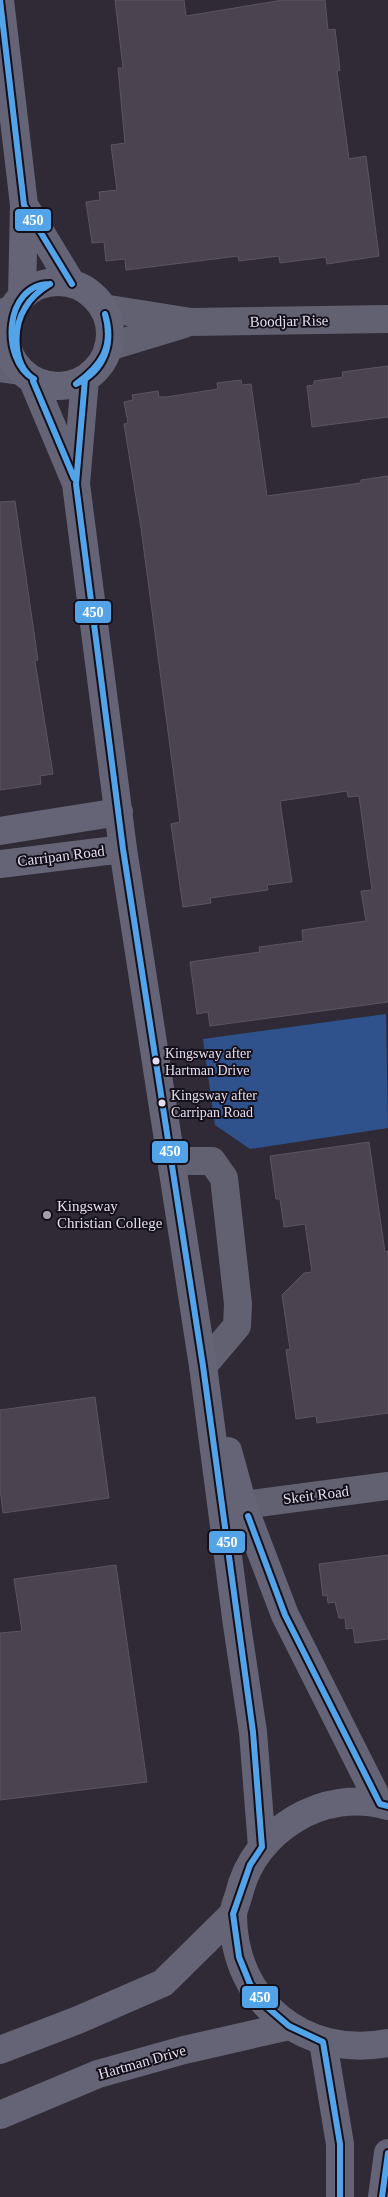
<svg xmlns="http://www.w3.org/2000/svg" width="388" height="2197" viewBox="0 0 388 2197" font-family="'Times New Roman',serif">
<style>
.water{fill:#2f528d}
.building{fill:#4b444e;stroke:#5c555f}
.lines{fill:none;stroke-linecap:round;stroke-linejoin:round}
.street{stroke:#626172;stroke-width:28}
.secondary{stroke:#656376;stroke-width:28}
.bus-1-casing{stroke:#14101b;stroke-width:10}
.bus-1{stroke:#53a3e8;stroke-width:6}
.bus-dot{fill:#e4dded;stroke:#14101b;stroke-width:2}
.poi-dot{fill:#a59ead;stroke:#14101b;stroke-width:2}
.labels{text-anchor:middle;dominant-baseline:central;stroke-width:4;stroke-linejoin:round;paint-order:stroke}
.bus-label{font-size:14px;fill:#e4dded;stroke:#14101b;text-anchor:start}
.street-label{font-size:15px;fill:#e4dded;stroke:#14101b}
.poi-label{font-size:15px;fill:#e4dded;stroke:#14101b;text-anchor:start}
.line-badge{stroke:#14101b;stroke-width:2}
.badge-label{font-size:14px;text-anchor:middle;font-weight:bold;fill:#fff}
</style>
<rect width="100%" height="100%" fill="#2f2a36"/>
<!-- water -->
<path class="water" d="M 386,1014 L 388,1128 L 250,1149 L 215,1125 L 203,1039 Z"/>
<!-- building -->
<path class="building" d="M 115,0 L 184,0 L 186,16 L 283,0 L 325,0 L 328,30 L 335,29 L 340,70 L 337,71 L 349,159 L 366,156 L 379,256 L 327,264 L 326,257 L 280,263 L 279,256 L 239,261 L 238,256 L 126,270 L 125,259 L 106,261 L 104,242 L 92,243 L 86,202 L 100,200 L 99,192 L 117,190 L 111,145 L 125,143 L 118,68 L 123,68 Z
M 388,366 L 388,417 L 312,427 L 307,386 L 314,385 L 314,381 L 343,377 L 342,372 Z
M 241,380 L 242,385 L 251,384 L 267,496 L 361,483 L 361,480 L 388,476 L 388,1002 L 210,1026 L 208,1012 L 197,1014 L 190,962 L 260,952 L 259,947 L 303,941 L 302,930 L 366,921 L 361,891 L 372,890 L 359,796 L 348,797 L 347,791 L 280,801 L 292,882 L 267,885 L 268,890 L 210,898 L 211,903 L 183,907 L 171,824 L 180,822 L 141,528 L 124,424 L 128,423 L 124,402 L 133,400 L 132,395 L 158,391 L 159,397 L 166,397 L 218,389 L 217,383 Z
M 15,501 L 38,660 L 35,661 L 53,774 L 40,776 L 41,784 L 0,790 L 0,502 Z
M 369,1142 L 385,1252 L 388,1251 L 388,1413 L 317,1423 L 316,1416 L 296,1419 L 286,1350 L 290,1349 L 282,1295 L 304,1273 L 312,1272 L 305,1224 L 284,1227 L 280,1199 L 276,1199 L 270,1156 Z
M 95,1397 L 109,1498 L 3,1513 L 0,1489 L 0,1410 Z
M 388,1555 L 388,1639 L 355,1643 L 353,1628 L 346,1629 L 345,1618 L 339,1618 L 335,1602 L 328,1603 L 327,1595 L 323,1596 L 319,1564 Z
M 116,1565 L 147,1782 L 0,1800 L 0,1633 L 22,1631 L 14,1579 Z"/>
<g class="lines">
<!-- street -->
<path class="street" d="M 103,308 L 191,322 L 388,319
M 0,314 L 12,309
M 108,347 L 184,324
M 0,368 L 20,371
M 172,1161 L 212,1161 L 224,1178 L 238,1304 L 237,1326 L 203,1366
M 243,1505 L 388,1486"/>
<!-- secondary -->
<path class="secondary" d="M 0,0 L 24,205 L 22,296
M 24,205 L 72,284
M6 334a52 52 0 1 1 104 0a52 52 0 1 1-104 0Z
M 85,379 L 76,484 L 123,849 L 203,1366 L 237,1625 L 253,1732 L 262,1847
M 33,381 L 75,481
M 0,831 L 119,812
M 0,864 L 123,849
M 228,1451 L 243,1505 L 285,1615 L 380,1804
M 388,1806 C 324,1787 254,1830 239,1894 C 237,1901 233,1910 233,1916 C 234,2002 304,2059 388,2043
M 323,2042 L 340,2144 L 340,2197
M 0,2050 L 78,2020 L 163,1983 L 233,1914
M 0,2115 L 98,2074 L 184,2050 L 289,2026
M 382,2197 L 388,2153"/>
<defs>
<path id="bus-1" d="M 0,0 L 24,205 L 72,284
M 34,379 C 0,360 4,284 50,284
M 34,379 C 12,365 13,327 25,308 C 31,297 40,290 50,284
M 85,379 L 76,484 L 123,849 L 203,1366 L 253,1732 L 262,1847 L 250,1865 L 233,1914 L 239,1957 L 250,1984 L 267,2007 L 289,2026 L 323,2042 L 340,2144 L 340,2197
M 33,381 L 74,478
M 76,384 C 102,365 114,347 105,314
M 76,384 C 105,371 114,343 105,314
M 248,1516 L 285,1615 L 380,1804 L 388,1806
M 382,2197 L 388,2153"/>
</defs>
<!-- bus-1 casing -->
<use href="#bus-1" class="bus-1-casing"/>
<!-- bus-1 -->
<use href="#bus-1" class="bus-1"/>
</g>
<!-- markers -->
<g class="bus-dot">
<circle cx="156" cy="1061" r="4.5"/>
<circle cx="162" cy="1103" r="4.5"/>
</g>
<circle class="poi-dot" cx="47" cy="1215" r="5"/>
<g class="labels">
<!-- bus labels -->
<g class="bus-label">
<text x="165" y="1053">Kingsway after<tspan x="165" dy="17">Hartman Drive</tspan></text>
<text x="171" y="1095">Kingsway after<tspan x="171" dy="17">Carripan Road</tspan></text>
</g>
<!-- street labels -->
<g class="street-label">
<text transform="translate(289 321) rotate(-1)">Boodjar Rise</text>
<text transform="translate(61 856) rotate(-7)">Carripan Road</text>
<text transform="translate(316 1495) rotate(-7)">Skeit Road</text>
<text transform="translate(142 2062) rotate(-16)">Hartman Drive</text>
</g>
<!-- poi labels -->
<g class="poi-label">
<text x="57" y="1206">Kingsway<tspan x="57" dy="17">Christian College</tspan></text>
</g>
</g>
<g class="line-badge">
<rect x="14" y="208" width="38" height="24" rx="5" fill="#53a3e8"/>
<rect x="74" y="600" width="38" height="24" rx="5" fill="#53a3e8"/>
<rect x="151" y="1140" width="38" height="24" rx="5" fill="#53a3e8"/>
<rect x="208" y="1530" width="38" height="24" rx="5" fill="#53a3e8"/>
<rect x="241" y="1985" width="38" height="24" rx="5" fill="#53a3e8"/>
</g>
<g class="badge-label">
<text x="33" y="225">450</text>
<text x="93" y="617">450</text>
<text x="170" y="1156">450</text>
<text x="227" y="1547">450</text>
<text x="260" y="2002">450</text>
</g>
</svg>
